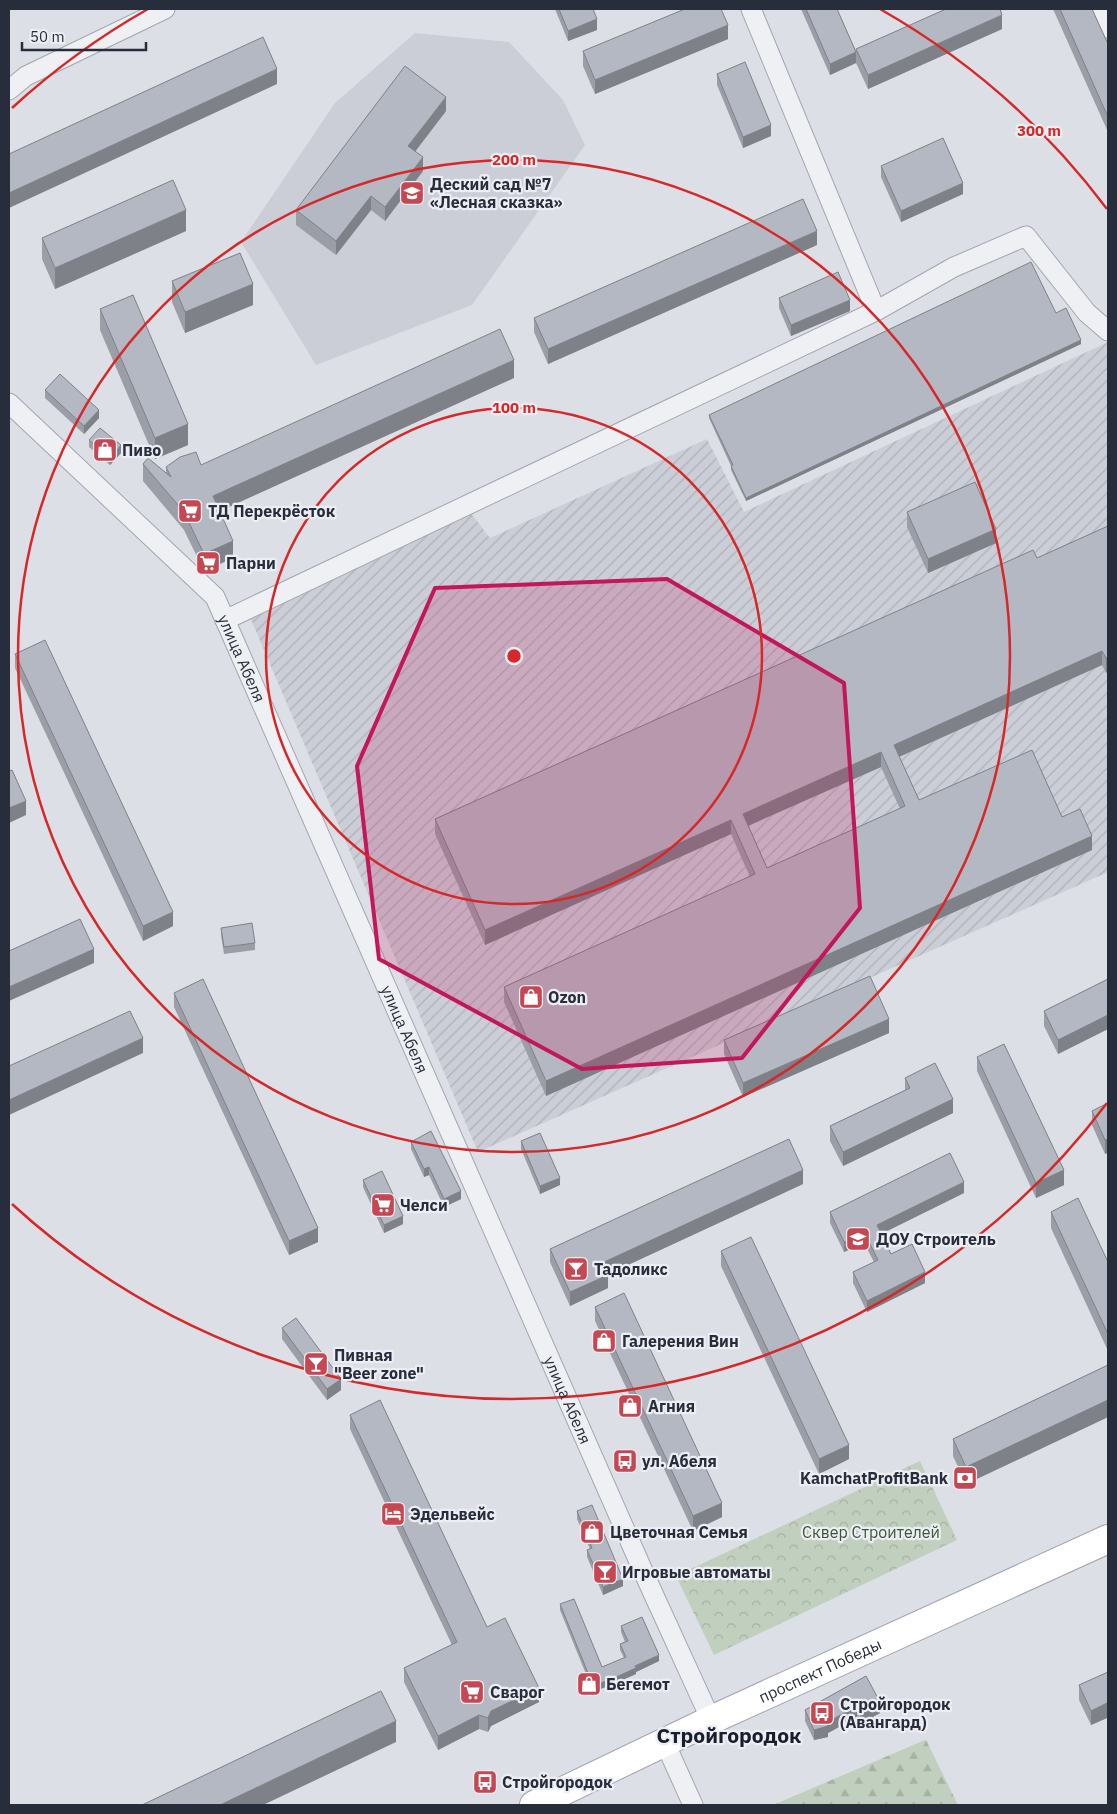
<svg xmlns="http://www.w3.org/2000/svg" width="1117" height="1814" viewBox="0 0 1117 1814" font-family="'IBM Plex Sans',sans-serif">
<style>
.built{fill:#cbced7}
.industrial{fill:url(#industrial-furrows)}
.forest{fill:url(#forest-firs)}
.park{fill:url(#park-crowns)}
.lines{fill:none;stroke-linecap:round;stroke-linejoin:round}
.minor-casing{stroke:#a2a6af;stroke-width:21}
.primary-casing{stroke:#9da3b0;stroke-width:30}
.minor{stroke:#eff0f4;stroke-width:19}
.primary{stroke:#fff;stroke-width:28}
.wall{fill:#9b9ea7;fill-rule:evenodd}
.shaded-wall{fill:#7e8188}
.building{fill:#b4b8c2;stroke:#7e8188;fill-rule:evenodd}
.marked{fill:#c2185b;fill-opacity:0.2;stroke:#c2185b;stroke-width:4;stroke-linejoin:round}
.ring{fill:none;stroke:#d62828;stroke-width:2.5}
.labels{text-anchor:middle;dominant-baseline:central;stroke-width:4.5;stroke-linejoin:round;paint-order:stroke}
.poi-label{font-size:16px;font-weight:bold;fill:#272d3b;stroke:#eceef3;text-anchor:start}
.street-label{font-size:16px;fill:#272d3b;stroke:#eceef3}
.park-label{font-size:16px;fill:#395635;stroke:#eceef3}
.district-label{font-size:21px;font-weight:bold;fill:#191e2c;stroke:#eceef3}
.centre{fill:#d62828;stroke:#eceef3;stroke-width:2.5}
.ring-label{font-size:15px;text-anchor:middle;font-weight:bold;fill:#d62828;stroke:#eceef3;stroke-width:4.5;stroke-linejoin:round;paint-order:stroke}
</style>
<defs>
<pattern id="industrial-furrows" width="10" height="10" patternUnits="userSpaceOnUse" patternTransform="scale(1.25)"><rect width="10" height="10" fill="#cbced7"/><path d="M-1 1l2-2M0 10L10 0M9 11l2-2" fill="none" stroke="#aeb1b9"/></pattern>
<pattern id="forest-firs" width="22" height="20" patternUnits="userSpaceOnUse" patternTransform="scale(1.25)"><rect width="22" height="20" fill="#c1cfbe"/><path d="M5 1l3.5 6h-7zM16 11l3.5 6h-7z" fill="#a6b2a4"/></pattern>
<pattern id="park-crowns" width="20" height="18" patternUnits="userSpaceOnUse" patternTransform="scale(1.25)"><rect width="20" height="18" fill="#c1cfbe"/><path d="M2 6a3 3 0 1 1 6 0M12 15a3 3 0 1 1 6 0" fill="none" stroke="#a6b2a4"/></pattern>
</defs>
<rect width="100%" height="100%" fill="#dcdfe6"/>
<!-- built -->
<path class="built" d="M 415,33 L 509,42 L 563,100 L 585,145 L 472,305 L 316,365 L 241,242 L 335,103 Z"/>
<!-- industrial -->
<path class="industrial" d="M 1108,342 L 1108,872 L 478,1152 L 250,617 L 470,512 L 490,538 L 707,439 L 744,512 Z"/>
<!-- forest -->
<path class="forest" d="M 926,1740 L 958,1805 L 773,1805 L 925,1740 Z"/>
<!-- park -->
<path class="park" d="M 920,1461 L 957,1540 L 714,1655 L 676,1576 Z"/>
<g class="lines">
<defs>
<g id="minor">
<path d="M 751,9 L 876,311"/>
<path d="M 1099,9 L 1108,28"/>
<path d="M 9,90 L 26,76 L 165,9"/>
<path id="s1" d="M 9,403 L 215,597 L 647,1580 L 711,1720"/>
<path d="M 225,620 L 876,311 L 954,267 L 1026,236 L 1087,313 L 1108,331"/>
<path d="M 665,1743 L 693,1805"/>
</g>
<g id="primary">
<path id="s2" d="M 534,1805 L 711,1720 L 1108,1539"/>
</g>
</defs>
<!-- minor casing -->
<use href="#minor" class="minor-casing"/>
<!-- primary casing -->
<use href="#primary" class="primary-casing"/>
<!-- minor -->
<use href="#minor" class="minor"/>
<!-- primary -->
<use href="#primary" class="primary"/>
</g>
<!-- wall -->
<path class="wall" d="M 555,9 L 593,9 L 597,30 L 568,41 Z
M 801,9 L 837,9 L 856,52 L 856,49 L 1002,29 L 868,89 L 856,63 L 830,75 Z
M 1053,9 L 1092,9 L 1108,44 L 1108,132 Z
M 728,39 L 595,94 L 583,66 L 583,51 Z
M 717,74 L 771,136 L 743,148 L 717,85 Z
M 446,111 L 415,151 L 423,171 L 385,221 L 371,210 L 336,255 L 296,225 L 296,210 Z
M 881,166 L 963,194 L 901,222 L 881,177 Z
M 186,231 L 55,289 L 42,259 L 42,238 Z
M 817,245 L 548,364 L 534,332 L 534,318 Z
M 172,281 L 253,305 L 185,333 L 172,302 Z
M 779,298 L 850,311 L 791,336 L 779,308 Z
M 100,309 L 188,445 L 155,459 L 100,330 Z
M 1056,313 L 1081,344 L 746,501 L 731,470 L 731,466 L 709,418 L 709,415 Z
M 514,378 L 220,511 L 233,558 L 204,571 L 184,530 L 143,481 L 143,464 L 166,474 L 166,467 L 201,465 Z
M 45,390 L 99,418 L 84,434 L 45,398 Z
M 89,440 L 121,453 L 110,465 L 89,447 Z
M 907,512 L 996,543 L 928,573 L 907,527 Z
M 1108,526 L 1106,673 L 1102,665 L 899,757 L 919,800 L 1062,817 L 1092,850 L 546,1096 L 504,1002 L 504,987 L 750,877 L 731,834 L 485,945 L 435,834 L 435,819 L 1037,558 ZM 881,767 L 900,809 L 767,868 L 748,826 Z
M 15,654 L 173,926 L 143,941 L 15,668 Z
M 221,928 L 255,943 L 255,950 L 224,954 L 221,935 Z
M 1108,979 L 1108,1029 L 1058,1054 L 1044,1026 L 1044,1011 Z
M 174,993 L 318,1242 L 289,1255 L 174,1007 Z
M 889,1033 L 743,1097 L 724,1054 L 724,1040 Z
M 977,1057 L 1064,1185 L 1036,1198 L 977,1071 Z
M 905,1078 L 953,1113 L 843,1166 L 830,1141 L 830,1126 L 905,1090 Z
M 1108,1103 L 1105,1154 L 1092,1125 L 1092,1111 Z
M 521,1141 L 560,1185 L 540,1194 L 521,1149 Z
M 411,1142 L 461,1199 L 444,1207 L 429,1175 L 424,1177 L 411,1149 Z
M 363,1180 L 403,1224 L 384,1233 L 363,1187 Z
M 803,1184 L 608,1274 L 608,1288 L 570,1306 L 550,1262 L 550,1249 Z
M 964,1193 L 881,1234 L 891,1254 L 925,1283 L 867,1312 L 853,1283 L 853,1272 L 874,1262 L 864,1243 L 844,1252 L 830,1223 L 830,1212 Z
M 1051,1212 L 1108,1262 L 1108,1351 L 1051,1228 Z
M 721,1251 L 849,1459 L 819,1474 L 721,1266 Z
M 595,1307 L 722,1517 L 693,1531 L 595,1321 Z
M 282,1328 L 341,1390 L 327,1400 L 282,1339 Z
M 1108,1365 L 1108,1417 L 966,1484 L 953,1456 L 953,1439 Z
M 350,1415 L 487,1627 L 539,1702 L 491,1726 L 488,1732 L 479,1729 L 438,1750 L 404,1682 L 404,1668 L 452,1645 L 350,1429 Z
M 577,1511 L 623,1586 L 603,1595 L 587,1557 L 587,1550 L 590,1549 L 577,1519 Z
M 560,1604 L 602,1667 L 624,1658 L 620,1650 L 620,1644 L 625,1642 L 621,1632 L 621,1626 L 659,1661 L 636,1672 L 636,1674 L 614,1684 L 598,1690 L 597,1687 L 592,1689 L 560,1610 Z
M 1108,1672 L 1108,1720 L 1107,1718 L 1091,1725 L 1079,1700 L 1079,1685 Z
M 866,1676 L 880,1713 L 860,1724 L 857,1717 L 828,1733 L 828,1737 L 814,1740 L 805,1721 L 805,1710 Z"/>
<!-- shaded-wall -->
<path class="shaded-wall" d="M 1002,15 L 1002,29 L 868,89 L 868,75 Z
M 597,19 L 597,30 L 568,41 L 568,31 Z
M 728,25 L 728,39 L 595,94 L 595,80 Z
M 856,52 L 856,63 L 830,75 L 830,64 Z
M 277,69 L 277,84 L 9,208 L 9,193 Z
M 446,97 L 446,111 L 408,161 L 408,146 Z
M 771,125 L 771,136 L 743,148 L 743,137 Z
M 423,157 L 423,171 L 385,221 L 385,207 Z
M 963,183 L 963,194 L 901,222 L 901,211 Z
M 371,196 L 371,210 L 336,255 L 336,241 Z
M 186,210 L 186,231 L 55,289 L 55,268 Z
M 817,231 L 817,245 L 548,364 L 548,349 Z
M 253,284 L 253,305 L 185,333 L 185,312 Z
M 850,300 L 850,311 L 791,336 L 791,325 Z
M 1081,340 L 1081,344 L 746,501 L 746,498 Z
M 514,360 L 514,378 L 213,514 L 213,496 Z
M 99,410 L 99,418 L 84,434 L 84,426 Z
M 188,424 L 188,445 L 155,459 L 155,438 Z
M 121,445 L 121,453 L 110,465 L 110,458 Z
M 996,529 L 996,543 L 928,573 L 928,559 Z
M 233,541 L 233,558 L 204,571 L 204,554 Z
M 1102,651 L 1102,665 L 894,759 L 894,745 Z
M 1108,657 L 1108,671 L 1106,673 L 1106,658 Z
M 881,752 L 881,767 L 743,828 L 743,814 Z
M 26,801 L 26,815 L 9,823 L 9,808 Z
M 731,820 L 731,834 L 485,945 L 485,930 Z
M 1092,836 L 1092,850 L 546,1096 L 546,1081 Z
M 173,912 L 173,926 L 143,941 L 143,926 Z
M 94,949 L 94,963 L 9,1001 L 9,987 Z
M 1108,1015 L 1108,1029 L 1058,1054 L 1058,1040 Z
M 889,1019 L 889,1033 L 743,1097 L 743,1083 Z
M 143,1038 L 143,1053 L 9,1115 L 9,1100 Z
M 953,1099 L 953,1113 L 843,1166 L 843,1152 Z
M 1108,1139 L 1108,1153 L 1105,1154 L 1105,1140 Z
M 429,1167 L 429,1175 L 424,1177 L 424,1169 Z
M 803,1170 L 803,1184 L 602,1277 L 602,1263 Z
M 1064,1170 L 1064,1185 L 1036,1198 L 1036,1183 Z
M 560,1178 L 560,1185 L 540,1194 L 540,1186 Z
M 964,1182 L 964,1193 L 877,1236 L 877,1225 Z
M 461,1191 L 461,1199 L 444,1207 L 444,1199 Z
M 403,1216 L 403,1224 L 384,1233 L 384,1225 Z
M 318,1228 L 318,1242 L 289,1255 L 289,1241 Z
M 864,1232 L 864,1243 L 844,1252 L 844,1242 Z
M 925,1272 L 925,1283 L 867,1312 L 867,1301 Z
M 608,1275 L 608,1288 L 570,1306 L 570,1292 Z
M 341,1379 L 341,1390 L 327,1400 L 327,1389 Z
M 1108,1400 L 1108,1417 L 966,1484 L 966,1467 Z
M 849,1445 L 849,1459 L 819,1474 L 819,1459 Z
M 722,1503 L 722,1517 L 693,1531 L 693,1516 Z
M 623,1579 L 623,1586 L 603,1595 L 603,1587 Z
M 659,1655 L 659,1661 L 636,1672 L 636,1674 L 598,1690 L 598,1684 Z
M 597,1681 L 597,1687 L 592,1689 L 592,1683 Z
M 539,1688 L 539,1702 L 491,1726 L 488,1732 L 488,1718 L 491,1711 Z
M 880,1702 L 880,1713 L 860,1724 L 860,1713 Z
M 1107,1703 L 1107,1718 L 1091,1725 L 1091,1711 Z
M 857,1706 L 857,1717 L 828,1733 L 828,1737 L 814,1740 L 814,1730 Z
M 479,1715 L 479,1729 L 438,1750 L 438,1736 Z
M 396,1721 L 396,1742 L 263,1805 L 220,1805 Z"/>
<!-- building -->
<path class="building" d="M 559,9 L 593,9 L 597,19 L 568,31 Z
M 685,9 L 721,9 L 728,25 L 595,80 L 583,51 Z
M 806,9 L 837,9 L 856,52 L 830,64 Z
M 946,9 L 1000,9 L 1002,15 L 868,75 L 856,49 Z
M 1060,9 L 1092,9 L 1108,44 L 1108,117 Z
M 263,37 L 277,69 L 9,193 L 9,154 Z
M 745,62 L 771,125 L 743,137 L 717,74 Z
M 405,66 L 446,97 L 408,146 L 423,157 L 385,207 L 371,196 L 336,241 L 296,210 Z
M 943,138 L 963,183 L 901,211 L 881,166 Z
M 173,180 L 186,210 L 55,268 L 42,238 Z
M 803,199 L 817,231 L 548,349 L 534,318 Z
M 240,253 L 253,284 L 185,312 L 172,281 Z
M 1031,262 L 1056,313 L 1066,308 L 1081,340 L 746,498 L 731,466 L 733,465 L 709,415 Z
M 838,272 L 850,300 L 791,325 L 779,298 Z
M 133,295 L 188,424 L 155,438 L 100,309 Z
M 500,329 L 514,360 L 213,496 L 233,541 L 204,554 L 184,512 L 143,464 L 148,458 L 171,477 L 166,467 L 180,457 L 196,452 L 201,465 Z
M 60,374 L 99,410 L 84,426 L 45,390 Z
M 100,428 L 121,445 L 110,458 L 89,440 Z
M 975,482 L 996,529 L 928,559 L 907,512 Z
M 1108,526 L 1108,657 L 1106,658 L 1102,651 L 894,745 L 919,800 L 1032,750 L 1062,817 L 1080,809 L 1092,836 L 546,1081 L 504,987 L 755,874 L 731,820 L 485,930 L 435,819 L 1033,550 L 1037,558 ZM 881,752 L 905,806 L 767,868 L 743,814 Z
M 45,640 L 173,912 L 143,926 L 15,654 Z
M 12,770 L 26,801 L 9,808 L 9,771 Z
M 80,919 L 94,949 L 9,987 L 9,951 Z
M 252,923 L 255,943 L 224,947 L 221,928 Z
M 870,976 L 889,1019 L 743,1083 L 724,1040 Z
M 203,979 L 318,1228 L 289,1241 L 174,993 Z
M 1108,979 L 1108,1015 L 1058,1040 L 1044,1011 Z
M 130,1011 L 143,1038 L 9,1100 L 9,1066 Z
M 1004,1044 L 1064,1170 L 1036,1183 L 977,1057 Z
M 935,1063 L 953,1099 L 843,1152 L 830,1126 L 910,1088 L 905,1078 Z
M 1108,1103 L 1108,1139 L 1105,1140 L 1092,1111 Z
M 431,1131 L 461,1191 L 444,1199 L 429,1167 L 424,1169 L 411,1142 Z
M 540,1133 L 560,1178 L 540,1186 L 521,1141 Z
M 789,1139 L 803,1170 L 602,1263 L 608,1275 L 570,1292 L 550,1249 Z
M 950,1153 L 964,1182 L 877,1225 L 891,1254 L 912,1244 L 925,1272 L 867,1301 L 853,1272 L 878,1260 L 864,1232 L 844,1242 L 830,1212 Z
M 382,1171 L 403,1216 L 384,1225 L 363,1180 Z
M 1078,1198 L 1108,1262 L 1108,1334 L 1051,1212 Z
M 751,1237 L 849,1445 L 819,1459 L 721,1251 Z
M 624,1293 L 722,1503 L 693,1516 L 595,1307 Z
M 296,1318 L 341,1379 L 327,1389 L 282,1328 Z
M 1108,1365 L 1108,1400 L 966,1467 L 953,1439 Z
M 380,1400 L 487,1627 L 505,1618 L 539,1688 L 491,1711 L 488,1718 L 479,1715 L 438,1736 L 404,1668 L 457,1642 L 350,1415 Z
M 592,1505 L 623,1579 L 603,1587 L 587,1550 L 592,1548 L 577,1511 Z
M 574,1599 L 602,1667 L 626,1657 L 620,1644 L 628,1641 L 621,1626 L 642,1617 L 659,1655 L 635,1666 L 636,1668 L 614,1678 L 598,1684 L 597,1681 L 592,1683 L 560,1604 Z
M 1108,1672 L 1108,1705 L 1107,1703 L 1091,1711 L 1079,1685 Z
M 866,1676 L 880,1702 L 860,1713 L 857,1706 L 826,1723 L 828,1726 L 814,1730 L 805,1710 Z
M 381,1691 L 396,1721 L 220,1805 L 142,1805 Z"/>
<!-- marked area -->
<path class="marked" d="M 667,579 L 844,683 L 860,908 L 742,1058 L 582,1069 L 379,959 L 357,766 L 435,588 Z"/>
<!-- distance rings -->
<g class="ring">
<circle cx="514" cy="656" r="248"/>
<circle cx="514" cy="656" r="496"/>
<path d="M1107 1103A743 743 0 0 1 12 1204M12 108A743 743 0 0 1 148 9M880 9A743 743 0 0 1 1107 209"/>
</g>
<!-- icons -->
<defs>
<symbol id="school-square" viewBox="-11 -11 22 22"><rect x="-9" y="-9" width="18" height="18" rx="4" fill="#c54751" stroke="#eceef3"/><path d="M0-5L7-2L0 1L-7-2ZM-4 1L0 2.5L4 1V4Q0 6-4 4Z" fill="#fff"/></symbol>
<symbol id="shop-square" viewBox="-11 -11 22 22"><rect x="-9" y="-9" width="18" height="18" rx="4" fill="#c54751" stroke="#eceef3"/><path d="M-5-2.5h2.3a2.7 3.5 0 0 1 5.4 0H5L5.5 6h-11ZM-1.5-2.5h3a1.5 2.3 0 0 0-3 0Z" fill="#fff"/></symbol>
<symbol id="supermarket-square" viewBox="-11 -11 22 22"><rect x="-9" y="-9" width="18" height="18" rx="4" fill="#c54751" stroke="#eceef3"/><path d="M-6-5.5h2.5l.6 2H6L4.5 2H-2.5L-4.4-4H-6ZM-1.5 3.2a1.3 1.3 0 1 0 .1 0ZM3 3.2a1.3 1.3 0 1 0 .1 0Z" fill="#fff"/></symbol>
<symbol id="bar-square" viewBox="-11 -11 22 22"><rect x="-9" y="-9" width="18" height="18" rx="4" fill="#c54751" stroke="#eceef3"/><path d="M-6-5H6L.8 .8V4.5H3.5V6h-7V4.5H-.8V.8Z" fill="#fff"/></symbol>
<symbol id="bus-square" viewBox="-11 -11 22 22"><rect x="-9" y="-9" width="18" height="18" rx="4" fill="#c54751" stroke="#eceef3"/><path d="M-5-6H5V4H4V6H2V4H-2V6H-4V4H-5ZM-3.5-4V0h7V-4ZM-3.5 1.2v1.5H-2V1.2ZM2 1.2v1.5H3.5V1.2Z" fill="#fff"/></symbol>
<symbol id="bank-square" viewBox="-11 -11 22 22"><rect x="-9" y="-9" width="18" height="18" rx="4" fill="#c54751" stroke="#eceef3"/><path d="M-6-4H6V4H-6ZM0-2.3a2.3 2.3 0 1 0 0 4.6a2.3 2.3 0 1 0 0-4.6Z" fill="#fff"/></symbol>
<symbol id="hotel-square" viewBox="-11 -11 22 22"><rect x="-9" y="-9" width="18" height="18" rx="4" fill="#c54751" stroke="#eceef3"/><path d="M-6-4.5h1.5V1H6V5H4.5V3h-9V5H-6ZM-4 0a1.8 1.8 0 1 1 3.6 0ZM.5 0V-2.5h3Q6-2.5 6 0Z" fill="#fff"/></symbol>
</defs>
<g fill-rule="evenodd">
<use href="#school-square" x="398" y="179" width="28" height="28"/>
<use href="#shop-square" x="91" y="436" width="28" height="28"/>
<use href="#supermarket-square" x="176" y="497" width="28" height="28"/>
<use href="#supermarket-square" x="194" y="549" width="28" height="28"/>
<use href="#shop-square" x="517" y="983" width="28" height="28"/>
<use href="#supermarket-square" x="369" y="1191" width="28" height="28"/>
<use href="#school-square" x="844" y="1225" width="28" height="28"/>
<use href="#bar-square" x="562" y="1255" width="28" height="28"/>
<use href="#shop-square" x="590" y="1327" width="28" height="28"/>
<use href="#bar-square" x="302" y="1350" width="28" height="28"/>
<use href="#shop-square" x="616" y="1392" width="28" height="28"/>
<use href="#bus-square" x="611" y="1447" width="28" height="28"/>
<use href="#bank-square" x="951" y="1464" width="28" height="28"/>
<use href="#hotel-square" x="379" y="1500" width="28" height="28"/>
<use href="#shop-square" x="578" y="1518" width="28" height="28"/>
<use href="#bar-square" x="591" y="1558" width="28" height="28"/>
<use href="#shop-square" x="575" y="1670" width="28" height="28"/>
<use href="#supermarket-square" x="458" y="1678" width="28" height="28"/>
<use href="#bus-square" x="808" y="1699" width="28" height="28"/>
<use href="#bus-square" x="471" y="1768" width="28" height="28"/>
</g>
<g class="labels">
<!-- poi labels -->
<g class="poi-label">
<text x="430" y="184">Деский сад №7<tspan x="430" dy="18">«Лесная сказка»</tspan></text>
<text x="122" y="450">Пиво</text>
<text x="208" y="511">ТД Перекрёсток</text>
<text x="226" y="563">Парни</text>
<text x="548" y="997">Ozon</text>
<text x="400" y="1205">Челси</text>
<text x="876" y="1239">ДОУ Строитель</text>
<text x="594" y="1269">Тадоликс</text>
<text x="622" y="1341">Галерения Вин</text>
<text x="334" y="1355">Пивная<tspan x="334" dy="18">"Beer zone"</tspan></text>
<text x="648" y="1406">Агния</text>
<text x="642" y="1461">ул. Абеля</text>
<text x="948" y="1478" text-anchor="end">KamchatProfitBank</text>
<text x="410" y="1514">Эдельвейс</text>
<text x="610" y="1532">Цветочная Семья</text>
<text x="622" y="1572">Игровые автоматы</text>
<text x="606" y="1684">Бегемот</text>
<text x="490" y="1692">Сварог</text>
<text x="840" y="1704">Стройгородок<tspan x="840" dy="18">(Авангард)</tspan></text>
<text x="502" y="1782">Стройгородок</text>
</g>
<!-- street labels -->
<g class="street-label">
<text stroke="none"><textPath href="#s1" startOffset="350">улица Абеля</textPath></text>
<text stroke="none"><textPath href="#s1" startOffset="755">улица Абеля</textPath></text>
<text stroke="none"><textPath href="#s1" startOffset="1160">улица Абеля</textPath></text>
<text stroke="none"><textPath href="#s2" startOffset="316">проспект Победы</textPath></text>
</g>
<!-- park labels -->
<g class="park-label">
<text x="871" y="1532">Сквер Строителей</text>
</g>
<!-- district labels -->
<g class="district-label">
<text x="729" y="1735">Стройгородок</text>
</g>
</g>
<circle cx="514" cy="656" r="8" class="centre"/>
<g class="ring-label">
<text x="1039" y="136">300 m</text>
<text x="514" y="165">200 m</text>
<text x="514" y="413">100 m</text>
</g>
<!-- border -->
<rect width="1117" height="1814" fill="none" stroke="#272d3b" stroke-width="20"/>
<!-- scale -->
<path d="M22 42v8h124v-8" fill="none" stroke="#272d3b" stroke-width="2.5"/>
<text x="30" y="42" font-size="15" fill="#272d3b" stroke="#eceef3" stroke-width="4" paint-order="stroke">50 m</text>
</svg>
